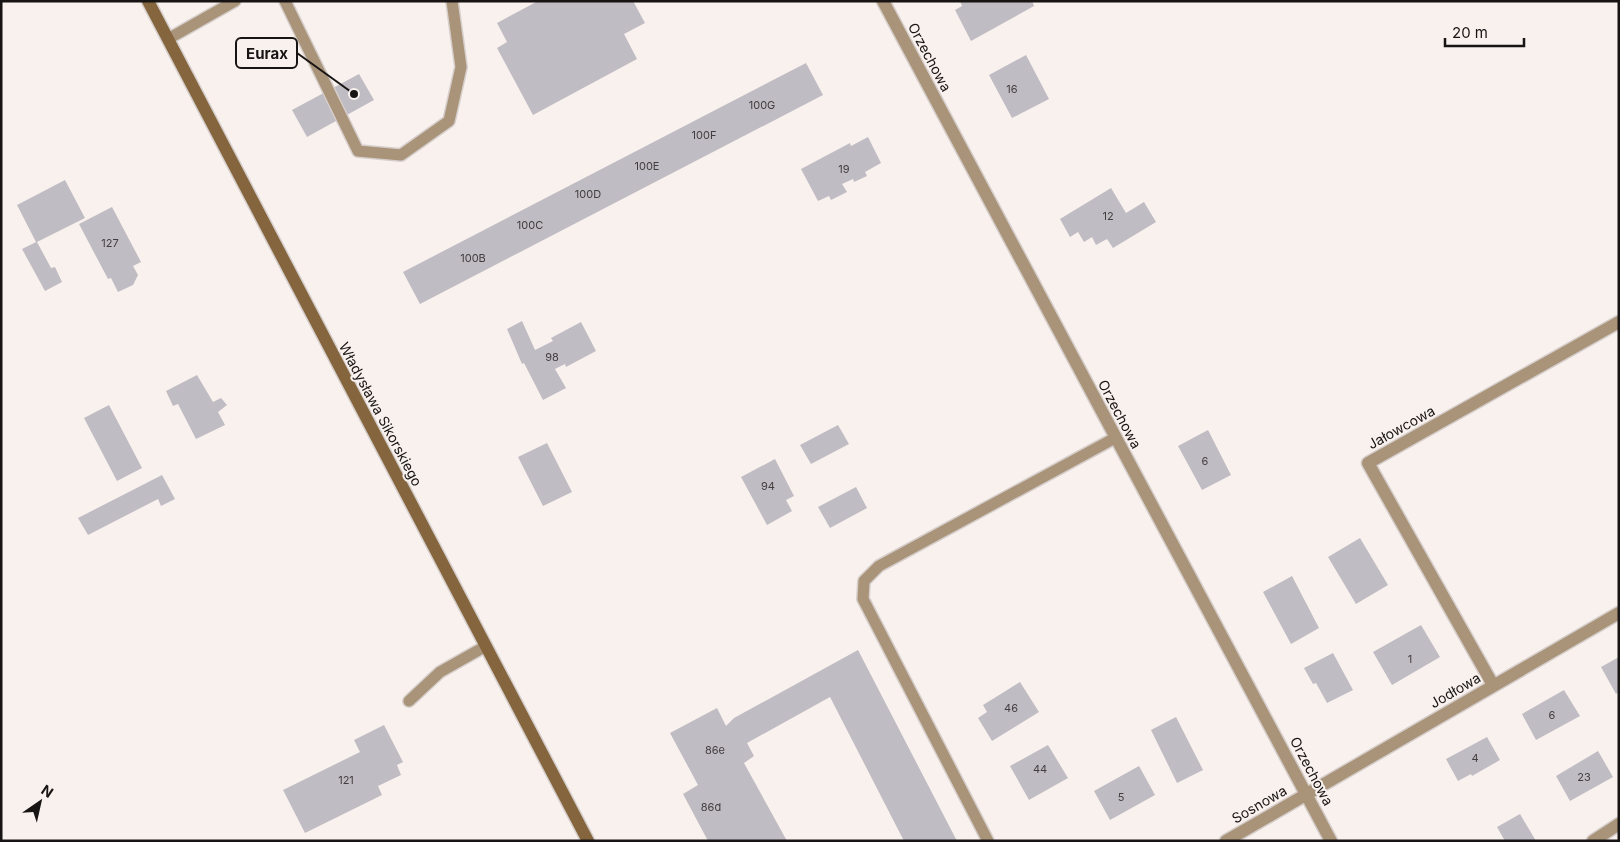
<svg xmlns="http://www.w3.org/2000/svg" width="1620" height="842" viewBox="0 0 1620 842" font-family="Inter,sans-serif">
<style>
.building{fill:#c0bcc3}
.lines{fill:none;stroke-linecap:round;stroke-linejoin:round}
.lane-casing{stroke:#d5cecb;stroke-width:14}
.street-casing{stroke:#d5cecb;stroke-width:15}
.secondary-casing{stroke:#d5cecb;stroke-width:15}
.lane{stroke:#a99379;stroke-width:11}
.street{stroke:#a99379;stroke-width:12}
.secondary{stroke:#84653e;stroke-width:12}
.labels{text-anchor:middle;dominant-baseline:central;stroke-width:4;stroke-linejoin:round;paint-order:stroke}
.number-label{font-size:11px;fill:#413e3f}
.street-label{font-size:14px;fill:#171413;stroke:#f9f1ee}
.leader{fill:none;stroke:#171413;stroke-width:2}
.callout-dot{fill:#171413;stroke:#f9f1ee;stroke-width:2}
.callout{fill:#f9f1ee;stroke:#171413;stroke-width:2}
.callout-label{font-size:15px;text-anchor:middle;font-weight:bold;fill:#171413}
</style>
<rect width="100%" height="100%" fill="#f9f1ee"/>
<!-- building -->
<path class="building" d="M 538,1 L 633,1 L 645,23 L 624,34 L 637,59 L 533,115 L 497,48 L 507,42 L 497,23 Z
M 960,1 L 1032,1 L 1034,6 L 971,41 L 955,10 L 962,6 Z
M 1026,55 L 1049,99 L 1012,118 L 989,75 Z
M 806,63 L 823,95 L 420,304 L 403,272 Z
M 359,74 L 374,100 L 307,137 L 292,110 Z
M 868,137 L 881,163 L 865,172 L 867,176 L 854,182 L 853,179 L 842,184 L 847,192 L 831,200 L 829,196 L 818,201 L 801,169 L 850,143 L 851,146 Z
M 65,180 L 85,218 L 37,242 L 51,268 L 55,267 L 62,282 L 45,291 L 22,249 L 36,242 L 17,205 Z
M 1111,188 L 1126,213 L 1144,202 L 1156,222 L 1113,248 L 1107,239 L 1096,245 L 1092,237 L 1084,242 L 1078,232 L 1070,237 L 1060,219 Z
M 112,207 L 141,262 L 133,266 L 138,275 L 133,285 L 118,292 L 111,278 L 108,279 L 79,224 Z
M 522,321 L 535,350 L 553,341 L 551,338 L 581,322 L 596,351 L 566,367 L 565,364 L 555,369 L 566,388 L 543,400 L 524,363 L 522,364 L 507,329 Z
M 197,375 L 213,402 L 221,398 L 227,405 L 218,412 L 225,425 L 196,439 L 178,404 L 173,406 L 166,391 Z
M 109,405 L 142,468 L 117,481 L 84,418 Z
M 838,425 L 849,444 L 811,464 L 800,445 Z
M 1208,430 L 1231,475 L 1202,490 L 1178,446 Z
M 547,443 L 572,492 L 543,506 L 518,457 Z
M 775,459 L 794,496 L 786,500 L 792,511 L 767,525 L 741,477 Z
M 162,475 L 175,499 L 161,506 L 158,499 L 88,535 L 78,518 Z
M 856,487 L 867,508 L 830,528 L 818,507 Z
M 1360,538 L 1388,585 L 1356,604 L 1328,557 Z
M 1292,576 L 1319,628 L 1291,644 L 1263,592 Z
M 1421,625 L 1440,657 L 1392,685 L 1373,652 Z
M 858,650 L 957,841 L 904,841 L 830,697 L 747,743 L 754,756 L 744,763 L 787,841 L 708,841 L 683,794 L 698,785 L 670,733 L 717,708 L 726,726 L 734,718 Z
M 1333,653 L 1353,690 L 1327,703 L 1316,683 L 1313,684 L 1304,668 Z
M 1619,657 L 1619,692 L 1616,694 L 1601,667 Z
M 1020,682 L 1039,712 L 992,741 L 978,718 L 987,712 L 983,705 Z
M 1564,690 L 1580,716 L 1536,740 L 1522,714 Z
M 1176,717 L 1203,770 L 1177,783 L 1151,730 Z
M 384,725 L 403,762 L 397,765 L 401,775 L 378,786 L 382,795 L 305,833 L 283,790 L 360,752 L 354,740 Z
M 1487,737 L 1500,760 L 1472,776 L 1471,774 L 1458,781 L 1446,759 Z
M 1048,745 L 1068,778 L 1029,800 L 1010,766 Z
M 1598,751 L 1613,777 L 1570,801 L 1556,776 Z
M 1139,766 L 1155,795 L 1110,820 L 1094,791 Z
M 1520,814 L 1536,841 L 1505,841 L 1497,827 Z"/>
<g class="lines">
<defs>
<path id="lane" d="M 285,1 L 358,151 L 401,155 L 449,121 L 461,67 L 452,1
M 168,39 L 235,1
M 409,701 L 440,672 L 486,646
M 988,841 L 863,599 L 864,581 L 879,566 L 1115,438"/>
<path id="street" d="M 883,1 L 1331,841
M 1493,685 L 1368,463 L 1619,322
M 1226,841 L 1619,613
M 1593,841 L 1619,824"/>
<path id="secondary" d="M 148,1 L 588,841"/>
</defs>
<!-- lane casing -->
<use href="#lane" class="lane-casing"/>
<!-- street casing -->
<use href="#street" class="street-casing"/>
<!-- secondary casing -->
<use href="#secondary" class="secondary-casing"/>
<!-- lane -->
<use href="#lane" class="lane"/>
<!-- street -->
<use href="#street" class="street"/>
<!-- secondary -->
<use href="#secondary" class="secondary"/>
</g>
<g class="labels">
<!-- number labels -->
<g class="number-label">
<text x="1012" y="89">16</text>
<text x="762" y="105">100G</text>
<text x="704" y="135">100F</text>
<text x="647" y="166">100E</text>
<text x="844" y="169">19</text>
<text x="588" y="194">100D</text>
<text x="1108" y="216">12</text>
<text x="530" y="225">100C</text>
<text x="110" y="243">127</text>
<text x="473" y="258">100B</text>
<text x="552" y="357">98</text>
<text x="1205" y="461">6</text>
<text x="768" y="486">94</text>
<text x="1410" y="659">1</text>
<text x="1011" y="708">46</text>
<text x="1552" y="715">6</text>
<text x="715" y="750">86e</text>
<text x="1475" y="758">4</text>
<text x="1040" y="769">44</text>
<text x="1584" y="777">23</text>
<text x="346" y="780">121</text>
<text x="1121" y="797">5</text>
<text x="711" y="807">86d</text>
</g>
<!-- street labels -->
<g class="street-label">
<text transform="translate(930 57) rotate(62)">Orzechowa</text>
<text transform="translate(381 414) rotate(62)">Władysława Sikorskiego</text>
<text transform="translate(1120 414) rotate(62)">Orzechowa</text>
<text transform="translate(1401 427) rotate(-29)">Jałowcowa</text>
<text transform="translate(1455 690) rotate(-30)">Jodłowa</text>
<text transform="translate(1312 771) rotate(62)">Orzechowa</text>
<text transform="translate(1259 804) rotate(-30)">Sosnowa</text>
</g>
</g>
<!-- callouts -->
<path class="leader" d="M354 94L297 53"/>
<circle class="callout-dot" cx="354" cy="94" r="5"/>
<rect class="callout" x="236" y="38" width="61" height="30" rx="5"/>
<g class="callout-label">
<text x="267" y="59">Eurax</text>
</g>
<!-- border -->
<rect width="1620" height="842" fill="none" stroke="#171413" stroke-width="5"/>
<!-- north arrow -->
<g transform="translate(40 802) rotate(34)" stroke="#f9f1ee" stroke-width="4" paint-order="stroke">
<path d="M0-4L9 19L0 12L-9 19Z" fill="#171413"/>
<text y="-8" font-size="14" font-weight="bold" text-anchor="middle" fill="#171413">N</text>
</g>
<!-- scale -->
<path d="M1445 38v8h79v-8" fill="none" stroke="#171413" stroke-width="2.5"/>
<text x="1452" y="38" font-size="15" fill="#171413" stroke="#f9f1ee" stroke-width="4" paint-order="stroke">20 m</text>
</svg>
